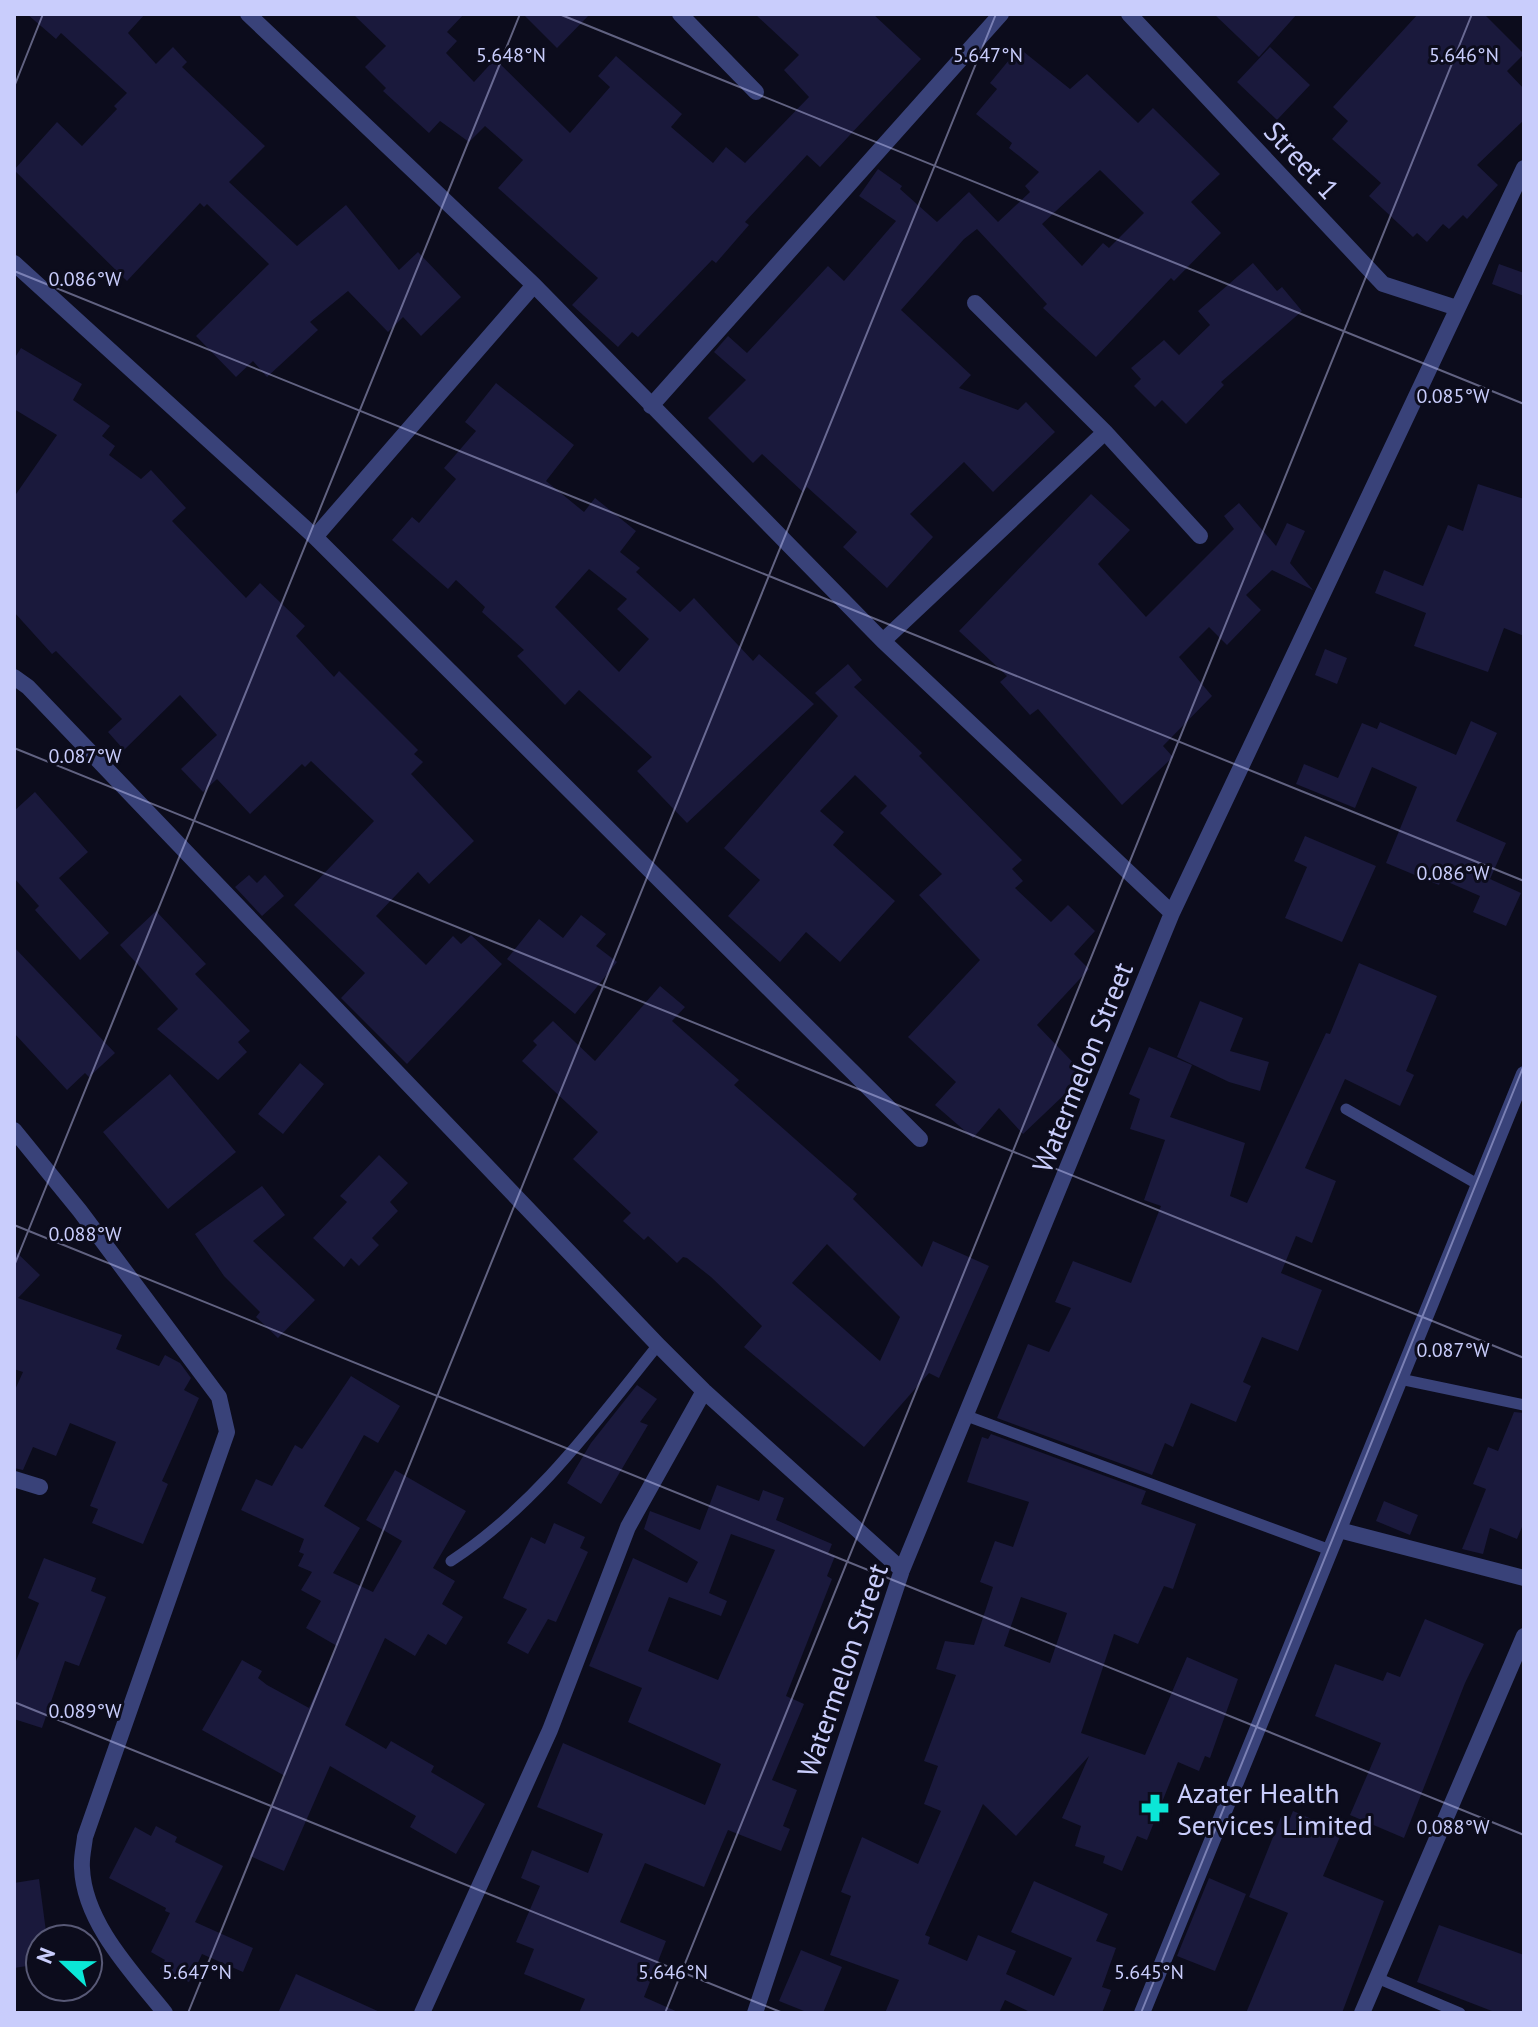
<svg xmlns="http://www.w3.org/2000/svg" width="1538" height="2027" viewBox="0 0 1538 2027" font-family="'PT Sans',sans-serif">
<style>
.building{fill:#1a193c;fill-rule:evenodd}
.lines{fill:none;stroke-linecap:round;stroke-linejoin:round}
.service{stroke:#394279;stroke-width:11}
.minor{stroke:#394279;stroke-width:16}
.ticks{fill:none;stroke:#c9cdfc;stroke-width:2;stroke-opacity:0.45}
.labels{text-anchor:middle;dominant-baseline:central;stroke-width:6;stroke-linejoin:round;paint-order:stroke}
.street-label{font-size:28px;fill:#c9cdfc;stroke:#0c0c1c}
.poi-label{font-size:28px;fill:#c9cdfc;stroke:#0c0c1c;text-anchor:start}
.ticks-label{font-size:20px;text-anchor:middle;fill:#c9cdfc;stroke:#0c0c1c;stroke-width:6;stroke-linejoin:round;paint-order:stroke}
</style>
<rect width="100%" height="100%" fill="#0c0c1c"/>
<!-- building -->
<path class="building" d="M 27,14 L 145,14 L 128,33 L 156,64 L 173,47 L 187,62 L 182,67 L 265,146 L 229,182 L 297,246 L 346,205 L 399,270 L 418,252 L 461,297 L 421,336 L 403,317 L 388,332 L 348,291 L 310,322 L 318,330 L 267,377 L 253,361 L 236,377 L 196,336 L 269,264 L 207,204 L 204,207 L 200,203 L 127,281 L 14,170 L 57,122 L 82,146 L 117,109 L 114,106 L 127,93 L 61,33 L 56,39 Z
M 353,14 L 464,14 L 447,32 L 457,41 L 446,53 L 474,82 L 495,59 L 570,133 L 610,87 L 598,76 L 616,56 L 682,114 L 671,127 L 713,163 L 726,147 L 745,163 L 809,97 L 784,70 L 799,55 L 755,14 L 873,14 L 921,59 L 820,167 L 807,155 L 745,222 L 749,225 L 716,263 L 712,260 L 638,337 L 632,332 L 618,347 L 572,305 L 598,278 L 498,188 L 523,160 L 485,126 L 469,142 L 440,121 L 429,133 L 383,91 L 386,88 L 365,67 L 386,46 Z
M 523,14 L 590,14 L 557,48 Z
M 1214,14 L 1297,14 L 1259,57 Z
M 1418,14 L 1484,14 L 1524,54 L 1507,71 L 1524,89 L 1524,120 L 1477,165 L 1498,185 L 1467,219 L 1463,215 L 1449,229 L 1443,224 L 1427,242 L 1417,233 L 1413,237 L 1369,196 L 1381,183 L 1332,139 L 1348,121 L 1333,107 Z
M 1270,47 L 1310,85 L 1277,120 L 1237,82 Z
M 1019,48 L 1070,89 L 1087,74 L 1138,123 L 1153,108 L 1220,174 L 1191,202 L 1221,233 L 1174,281 L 1171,278 L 1096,357 L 1043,308 L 1047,304 L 977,229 L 964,239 L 901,310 L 971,375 L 959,388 L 1018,410 L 1026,402 L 1055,432 L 993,492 L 964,462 L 910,514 L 933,537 L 887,588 L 843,547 L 857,532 L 807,487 L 803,492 L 762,454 L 753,463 L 708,418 L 746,380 L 714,352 L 728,336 L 747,353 L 828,266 L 844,281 L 896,221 L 859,196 L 878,169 L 902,186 L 900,189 L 937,222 L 969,192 L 998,222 L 1030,192 L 1025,186 L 1039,172 L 1009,148 L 1012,143 L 976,114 L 997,89 L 990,83 ZM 1100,170 L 1144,213 L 1109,248 L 1103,243 L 1082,266 L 1042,224 Z
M 1253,263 L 1277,291 L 1282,287 L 1302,311 L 1221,382 L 1224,385 L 1186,424 L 1162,400 L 1155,407 L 1134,386 L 1141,379 L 1131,368 L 1164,340 L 1179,355 L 1210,325 L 1198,311 Z
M 1499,264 L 1524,273 L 1524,296 L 1492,284 Z
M 21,348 L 82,384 L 73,400 L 110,426 L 102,436 L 115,446 L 109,455 L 141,479 L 151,470 L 186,508 L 172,521 L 246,598 L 260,583 L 305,626 L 296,636 L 334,677 L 339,671 L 418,750 L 414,754 L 423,762 L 411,774 L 474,841 L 429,884 L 418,872 L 376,916 L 426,965 L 453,936 L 461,944 L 471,935 L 502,964 L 407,1064 L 341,998 L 365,973 L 294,905 L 374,821 L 311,761 L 305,767 L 302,764 L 250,814 L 217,779 L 203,792 L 181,769 L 217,735 L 180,695 L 124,750 L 108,732 L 122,719 L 56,651 L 52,654 L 14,612 L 14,497 L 57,435 L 14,409 L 14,359 Z
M 496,383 L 574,445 L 546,481 L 584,512 L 595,498 L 636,531 L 620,552 L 640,568 L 636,572 L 680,612 L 694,598 L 753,661 L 759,654 L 814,704 L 687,823 L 637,771 L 652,757 L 579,690 L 565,705 L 517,656 L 524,650 L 482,612 L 485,607 L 456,580 L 448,589 L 392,540 L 412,517 L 419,523 L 456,479 L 444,468 L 476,431 L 465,422 ZM 589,569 L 627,599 L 617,609 L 649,639 L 619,672 L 555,607 Z
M 1478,484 L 1524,499 L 1524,636 L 1504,628 L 1488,672 L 1414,646 L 1426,613 L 1375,593 L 1384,570 L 1423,586 L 1448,525 L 1463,531 Z
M 1091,494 L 1130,530 L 1098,564 L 1146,617 L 1234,529 L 1224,516 L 1239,503 L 1276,546 L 1287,523 L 1305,531 L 1290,563 L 1313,590 L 1272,570 L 1246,595 L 1261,610 L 1227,645 L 1209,627 L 1179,657 L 1212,696 L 1163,746 L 1173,757 L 1122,805 L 1038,709 L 1030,715 L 1000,682 L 1007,676 L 959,631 Z
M 1325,649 L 1347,658 L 1337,684 L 1315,675 Z
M 848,664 L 862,680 L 854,687 L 922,753 L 919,756 L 1022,860 L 1012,869 L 1023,881 L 1015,888 L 1051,922 L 1068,905 L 1095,931 L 1074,954 L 1089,969 L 1037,1025 L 1085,1075 L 1023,1134 L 999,1108 L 973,1138 L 935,1105 L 956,1082 L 908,1037 L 980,960 L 919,895 L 942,874 L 880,813 L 887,806 L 855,775 L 820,811 L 844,832 L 833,845 L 895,901 L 855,945 L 840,962 L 806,932 L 780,962 L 728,916 L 760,880 L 724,848 L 838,716 L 815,693 Z
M 1471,721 L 1497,733 L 1456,821 L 1506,843 L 1490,879 L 1521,893 L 1506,926 L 1473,912 L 1480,896 L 1441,879 L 1439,885 L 1386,863 L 1417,787 L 1372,767 L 1355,808 L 1296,784 L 1304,764 L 1338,778 L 1362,723 L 1377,729 L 1380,722 L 1456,755 Z
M 35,792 L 88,852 L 59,878 L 109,933 L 80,960 L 35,910 L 39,906 L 14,878 L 14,811 Z
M 1305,836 L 1376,866 L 1342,942 L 1285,918 L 1307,867 L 1294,861 Z
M 249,875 L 257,883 L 265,875 L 284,896 L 262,916 L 235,887 Z
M 156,911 L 206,964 L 195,974 L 250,1031 L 238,1042 L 247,1052 L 218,1080 L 157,1029 L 178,1009 L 120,945 Z
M 581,915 L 606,934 L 596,946 L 617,962 L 575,1014 L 507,959 L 539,919 L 563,938 Z
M 14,947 L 115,1053 L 89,1077 L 85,1073 L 67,1090 L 14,1033 Z
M 1359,963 L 1437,996 L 1406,1071 L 1414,1075 L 1400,1106 L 1345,1079 L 1305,1168 L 1336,1181 L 1312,1243 L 1296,1236 L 1281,1273 L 1322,1290 L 1298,1351 L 1262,1337 L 1243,1382 L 1251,1386 L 1236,1422 L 1191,1403 L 1173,1447 L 1165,1443 L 1152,1475 L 997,1418 L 1028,1344 L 1049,1352 L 1071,1308 L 1055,1302 L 1073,1261 L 1131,1283 L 1161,1206 L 1144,1200 L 1165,1140 L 1130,1129 L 1140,1099 L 1129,1094 L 1149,1047 L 1192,1065 L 1170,1117 L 1245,1143 L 1230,1196 L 1247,1203 L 1326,1033 L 1330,1034 Z
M 660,986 L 685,1007 L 672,1021 L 739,1080 L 734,1085 L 857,1194 L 853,1199 L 922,1267 L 933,1241 L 989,1266 L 939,1378 L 929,1373 L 864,1447 L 744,1347 L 762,1326 L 711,1277 L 687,1258 L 683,1257 L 677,1263 L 648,1236 L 644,1240 L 623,1221 L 631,1213 L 573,1159 L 598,1132 L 522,1061 L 537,1045 L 533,1041 L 553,1021 L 595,1061 ZM 827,1244 L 900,1317 L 880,1361 L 792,1283 Z
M 1200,1001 L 1243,1018 L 1230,1051 L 1269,1062 L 1260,1091 L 1229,1082 L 1177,1057 Z
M 300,1063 L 324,1084 L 283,1134 L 258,1114 Z
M 170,1074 L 236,1152 L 168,1209 L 103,1132 Z
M 379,1155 L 408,1183 L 390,1202 L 398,1211 L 372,1238 L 379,1245 L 359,1266 L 351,1258 L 344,1267 L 313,1238 L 347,1202 L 340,1196 Z
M 262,1186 L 285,1215 L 253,1241 L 315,1300 L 278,1338 L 256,1317 L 260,1312 L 224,1276 L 195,1234 Z
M 14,1250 L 40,1275 L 18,1298 L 122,1335 L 116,1349 L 159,1366 L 165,1355 L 180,1363 L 191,1378 L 184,1390 L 199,1398 L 162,1481 L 168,1484 L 143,1544 L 92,1523 L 98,1509 L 90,1506 L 116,1442 L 70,1423 L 56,1456 L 33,1447 L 23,1470 L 14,1468 L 14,1392 L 23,1372 L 14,1369 Z
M 351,1376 L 400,1406 L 378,1443 L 364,1435 L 324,1506 L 360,1528 L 333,1573 L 373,1592 L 402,1541 L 366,1520 L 395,1470 L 466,1511 L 433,1568 L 455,1581 L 442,1604 L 463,1617 L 446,1645 L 428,1634 L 415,1656 L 385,1638 L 345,1725 L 386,1749 L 391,1741 L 434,1766 L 431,1772 L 485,1804 L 456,1854 L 410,1827 L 416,1816 L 330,1766 L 284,1871 L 250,1856 L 285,1776 L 202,1730 L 242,1660 L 262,1671 L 258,1678 L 267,1685 L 309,1708 L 337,1646 L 306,1628 L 321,1601 L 301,1590 L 312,1572 L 298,1566 L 304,1554 L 299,1552 L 304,1539 L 241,1510 L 256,1479 L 272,1486 L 295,1445 L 302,1449 Z
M 637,1385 L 657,1399 L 640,1422 L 648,1425 L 601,1504 L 567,1483 L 591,1443 Z
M 1514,1412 L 1524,1413 L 1524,1522 L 1517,1539 L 1490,1528 L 1483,1554 L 1462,1549 L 1486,1489 L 1473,1484 L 1488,1447 L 1498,1451 Z
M 991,1434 L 1146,1491 L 1141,1504 L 1196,1524 L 1173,1589 L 1164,1586 L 1138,1644 L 1114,1634 L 1081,1733 L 1145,1755 L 1187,1657 L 1238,1679 L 1210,1758 L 1205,1756 L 1199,1771 L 1178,1762 L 1147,1840 L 1137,1836 L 1122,1871 L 1103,1863 L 1105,1856 L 1075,1846 L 1081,1826 L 1062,1818 L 1089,1756 L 1016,1836 L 983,1804 L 925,1935 L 930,1937 L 928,1944 L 967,1961 L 978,1935 L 1016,1951 L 1006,1974 L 1054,1996 L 1072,1958 L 1011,1932 L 1034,1881 L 1108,1914 L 1096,1941 L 1116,1948 L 1102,1987 L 1111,1990 L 1102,2013 L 1032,2013 L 1005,2000 L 999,2013 L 885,2013 L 899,1980 L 830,1955 L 851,1896 L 841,1892 L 862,1837 L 918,1864 L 941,1811 L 924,1804 L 938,1766 L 924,1761 L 956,1675 L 936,1669 L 945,1641 L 974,1645 L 993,1587 L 980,1582 L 995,1541 L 1013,1547 L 1029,1502 L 967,1482 L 982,1437 L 988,1439 ZM 1021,1597 L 1067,1613 L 1050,1663 L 1004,1646 Z
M 717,1485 L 759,1501 L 763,1490 L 784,1498 L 776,1520 L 832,1544 L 828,1554 L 835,1556 L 827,1576 L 832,1579 L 786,1696 L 804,1704 L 772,1780 L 797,1790 L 783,1826 L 790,1829 L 781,1851 L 728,1830 L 704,1887 L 645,1863 L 620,1922 L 666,1941 L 644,1997 L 680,2013 L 579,2013 L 585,1999 L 524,1974 L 534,1949 L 516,1942 L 540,1886 L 521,1878 L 532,1850 L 588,1873 L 603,1834 L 537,1807 L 563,1743 L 705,1805 L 721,1764 L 628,1722 L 642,1688 L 589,1666 L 633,1558 L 687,1583 L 698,1562 L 644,1529 L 650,1511 L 700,1530 ZM 731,1534 L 775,1550 L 718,1680 L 648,1651 L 669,1597 L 721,1616 L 727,1601 L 709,1593 Z
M 1384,1501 L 1418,1515 L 1410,1535 L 1376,1521 Z
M 554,1523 L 585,1537 L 580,1548 L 588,1552 L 556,1622 L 548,1619 L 528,1654 L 507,1643 L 527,1609 L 503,1598 L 531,1537 L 545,1544 Z
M 44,1558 L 96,1578 L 91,1591 L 106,1597 L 79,1666 L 65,1661 L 42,1728 L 14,1719 L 14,1666 L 39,1603 L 28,1598 Z
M 1425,1619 L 1484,1644 L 1465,1683 L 1404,1838 L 1350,1815 L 1381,1743 L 1315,1716 L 1335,1664 L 1383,1681 L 1387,1672 L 1400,1677 Z
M 1293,1811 L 1342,1832 L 1323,1876 L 1384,1901 L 1342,2013 L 1246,2013 L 1288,1913 L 1249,1897 L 1281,1817 L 1289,1821 Z
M 156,1826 L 177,1837 L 175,1842 L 223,1866 L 195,1922 L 253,1948 L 243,1972 L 202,1954 L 189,1982 L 160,1969 L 165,1960 L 151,1952 L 170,1913 L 165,1911 L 166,1908 L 109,1878 L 135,1827 L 151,1836 Z
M 1209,1878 L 1246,1894 L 1215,1971 L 1177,1956 Z
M 39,1879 L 47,1939 L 40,1939 L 40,1964 L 14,1968 L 14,1883 Z
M 1439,1925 L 1524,1955 L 1524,2013 L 1497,2013 L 1417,1982 Z
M 801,1950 L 842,1967 L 823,2013 L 809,2013 L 779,2001 Z
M 296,1974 L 382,2013 L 278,2013 Z"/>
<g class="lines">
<!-- service -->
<path class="service" d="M 1346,1109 L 1479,1185
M 1400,1379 L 1524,1405
M 967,1416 L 1330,1550
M 451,1561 C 535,1506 596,1422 658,1345
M 1377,1978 L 1460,2013"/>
<!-- minor -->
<path class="minor" d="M 248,14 L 534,285 L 883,641 L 1172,913
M 680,14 L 756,92
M 1129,14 L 1383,284 L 1457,308
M 14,263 L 315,537 L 920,1139
M 975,303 L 1105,432 L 1200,536
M 651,406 L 1001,14
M 315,537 L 534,285
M 883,641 L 1105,432
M 14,677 L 28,687 L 658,1345 L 704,1391 L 902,1570
M 14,1130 L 80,1211 L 219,1397 L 227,1432 L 85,1837 C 84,1847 81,1858 82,1868 C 84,1923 133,1973 165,2013
M 14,1479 L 40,1487
M 1339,1530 L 1524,1578
M 422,2013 L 550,1730 L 628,1527 L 704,1391
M 755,2013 L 902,1570 L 1172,913 L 1524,168
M 1142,2013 L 1524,1074
M 1362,2013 L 1524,1636"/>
</g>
<!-- ticks -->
<path class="ticks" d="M 559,14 L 1524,404M 14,87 L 43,14M 14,271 L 1524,881M 14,748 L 1524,1358M 14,1225 L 1524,1835M 14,1266 L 520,14M 14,1702 L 783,2013M 188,2013 L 996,14M 665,2013 L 1472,14M 1141,2013 L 1524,1065"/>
<!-- icons -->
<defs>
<symbol id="pharmacy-bare" viewBox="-9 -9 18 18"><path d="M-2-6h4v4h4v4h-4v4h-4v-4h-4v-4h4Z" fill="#0be6d6" stroke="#0c0c1c" stroke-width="2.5" paint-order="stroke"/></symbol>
</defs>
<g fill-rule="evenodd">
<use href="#pharmacy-bare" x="1135" y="1788" width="40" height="40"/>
</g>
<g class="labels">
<!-- street labels -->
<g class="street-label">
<text transform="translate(1302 160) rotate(47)">Street 1</text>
<text transform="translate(1082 1067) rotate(-68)">Watermelon Street</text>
<text transform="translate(842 1670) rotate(-71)">Watermelon Street</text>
</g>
<!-- poi labels -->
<g class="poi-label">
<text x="1177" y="1792">Azater Health<tspan x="1177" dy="32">Services Limited</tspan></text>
</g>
</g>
<g class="ticks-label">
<text x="511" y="62">5.648°N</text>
<text x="988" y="62">5.647°N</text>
<text x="1464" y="62">5.646°N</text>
<text x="85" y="286">0.086°W</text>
<text x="1453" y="403">0.085°W</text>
<text x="85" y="763">0.087°W</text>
<text x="1453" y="880">0.086°W</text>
<text x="85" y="1241">0.088°W</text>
<text x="1453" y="1357">0.087°W</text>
<text x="85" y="1718">0.089°W</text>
<text x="1453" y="1834">0.088°W</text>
<text x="197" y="1979">5.647°N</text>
<text x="673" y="1979">5.646°N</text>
<text x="1149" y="1979">5.645°N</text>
</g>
<!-- border -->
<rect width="1538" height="2027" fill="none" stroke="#c9cdfc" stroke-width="32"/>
<!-- north arrow -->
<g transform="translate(64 1963) rotate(292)"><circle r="38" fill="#0c0c1c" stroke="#585976" stroke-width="2"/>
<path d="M0-6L14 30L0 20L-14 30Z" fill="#0be6d6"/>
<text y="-12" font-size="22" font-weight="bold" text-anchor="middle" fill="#c9cdfc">N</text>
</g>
</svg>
